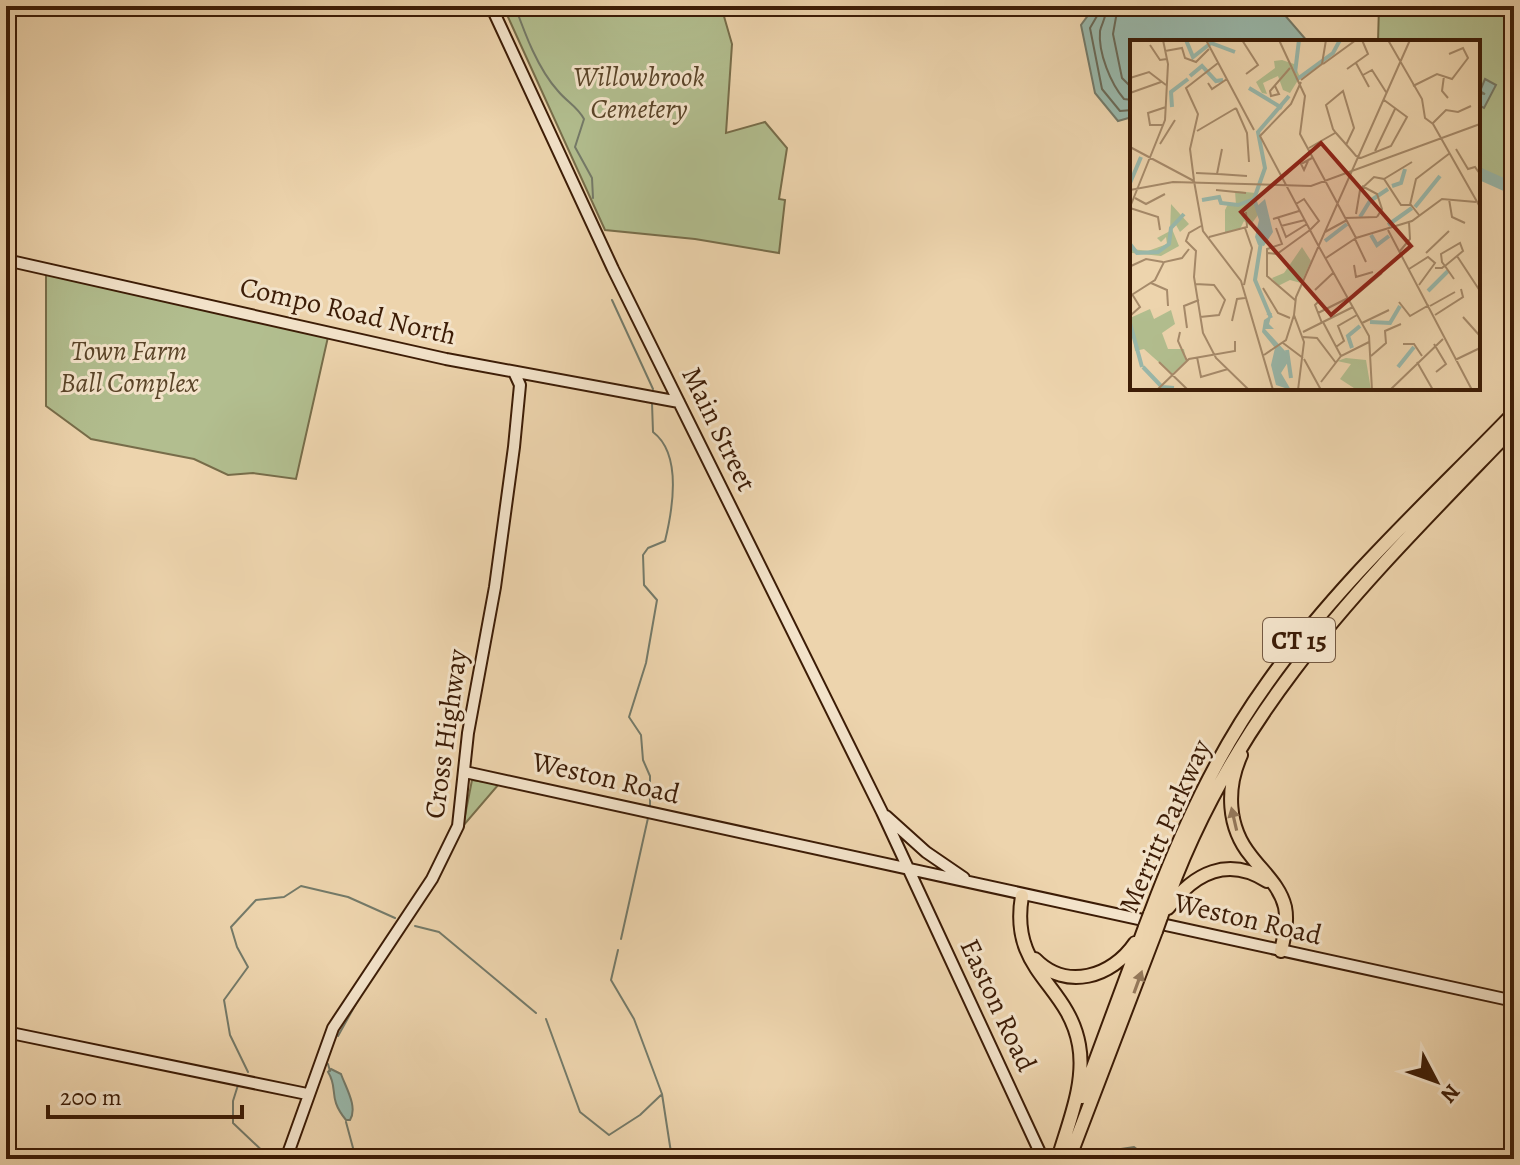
<svg xmlns="http://www.w3.org/2000/svg" width="1520" height="1165" viewBox="0 0 1520 1165" font-family="Alegreya,serif">
<style>
.green{fill:#b2be8f;stroke:#776d4a;stroke-width:2}
.water{fill:#99b8ab;stroke:#747a69;stroke-width:2}
.lines{fill:none;stroke-linecap:round;stroke-linejoin:round}
.shore{stroke:#6a6a58;stroke-width:2}
.stream{stroke:#747a69;stroke-width:2}
.river{stroke:#99b8ab;stroke-width:12}
.secondary-casing{stroke:#3c1c06;stroke-width:14}
.highway-casing{stroke:#3c1c06;stroke-width:16}
.secondary{stroke:#f3e3ca;stroke-width:10}
.highway{stroke:#edd4ad;stroke-width:12}
.highway-bridge-casing{stroke:#3c1c06;stroke-width:16;stroke-linecap:butt}
.highway-bridge{stroke:#edd4ad;stroke-width:12}
.oneway{fill:#94785a}
.labels{text-anchor:middle;dominant-baseline:central;stroke-width:6;stroke-linejoin:round;paint-order:stroke}
.shield{fill:#f3e3ca;stroke:#735841;stroke-width:2}
.shield-label{font-size:26px;font-weight:bold;fill:#3c1c06}
.park-label{font-size:28px;font-style:italic;fill:#5a4428;stroke:#f3e3ca}
.street-label{font-size:28px;fill:#3c1c06;stroke:#f3e3ca}
.inset-river{fill:none;stroke:#99b8ab;stroke-width:4}
.inset-road{fill:none;stroke:#a68a6a;stroke-width:2}
.view{fill:#8f2418;fill-opacity:0.15;stroke:#8f2418;stroke-width:4}
.inset-edge{fill:none;stroke:#3c1c06;stroke-width:4}
</style>
<rect width="100%" height="100%" fill="#edd4ad"/>
<filter id="stains"><feTurbulence type="fractalNoise" baseFrequency=".0025" numOctaves="4"/><feColorMatrix values="0 0 0 0 .2 0 0 0 0 .09 0 0 0 0 .02 0 0 0 .5 -.17"/></filter>
<radialGradient id="worn" r=".72"><stop offset=".6" stop-color="#630" stop-opacity="0"/><stop offset="1" stop-color="#630" stop-opacity=".3"/></radialGradient>
<!-- green -->
<path class="green" d="M 503,6 L 721,6 L 732,44 L 726,133 L 765,122 L 787,148 L 779,199 L 785,200 L 779,253 L 695,239 L 605,230 Z
M 1379,6 L 1514,6 L 1514,192 L 1478,167 L 1478,42 L 1378,42 Z
M 46,271 L 328,337 L 296,479 L 253,473 L 228,475 L 194,459 L 91,439 L 46,406 Z
M 472,780 L 499,784 L 463,826 Z"/>
<!-- water -->
<path class="water" d="M 1088,6 L 1277,6 L 1308,42 L 1132,42 L 1132,117 L 1118,121 L 1095,93 L 1081,25 L 1089,14 Z
M 1485,79 L 1496,85 L 1484,108 L 1478,105 L 1478,93 L 1485,94 L 1480,91 Z
M 331,1069 L 341,1074 C 346,1088 358,1107 350,1120 L 346,1120 C 327,1097 339,1089 328,1072 Z
M 1134,1147 L 1150,1159 L 1094,1159 L 1101,1152 Z"/>
<g class="lines">
<!-- shore -->
<path class="shore" d="M 1096,6 L 1097,16 L 1090,28 L 1102,89 L 1120,111 L 1132,110
M 1106,6 C 1107,17 1102,22 1100,31 C 1098,53 1111,84 1124,99 L 1132,100
M 1118,6 L 1113,34 L 1122,78 L 1132,88"/>
<!-- stream -->
<path class="stream" d="M 515,6 C 525,34 538,69 558,91 C 567,102 577,106 584,119 L 575,147 L 592,178 L 593,198
M 612,300 L 653,389
M 650,807 L 650,776 L 643,760 L 641,735 L 629,717 L 646,663 L 657,600 L 644,585 L 643,555 L 648,548 L 665,541 C 673,508 682,454 653,432 L 652,403
M 415,926 L 439,932 L 536,1013
M 621,939 L 648,818
M 618,950 L 611,980 L 634,1019 L 662,1094 L 672,1159
M 546,1019 L 580,1112 L 609,1135 L 640,1115 L 661,1095
M 338,1036 L 362,993
M 328,1064 L 330,1071
M 248,1072 L 230,1035 L 224,1000 L 248,967 L 237,947 L 231,927 L 256,900 L 284,897 L 301,886 L 348,897 L 395,918
M 238,1085 L 233,1101 L 233,1123 L 271,1159
M 346,1122 L 356,1159
M 84,1156 L 87,1159"/>
<!-- river -->
<path class="river" d="M 1478,173 L 1514,189"/>
<defs>
<path id="secondary" d="M 491,6 L 613,269 L 882,812 L 1043,1159
M 6,260 L 446,359 L 679,402
M 465,772 L 1514,1001
M 886,816 L 926,852 L 964,878
M 6,1032 L 307,1094
M 286,1159 L 333,1028 L 432,879 L 458,826 L 468,733 L 495,587 L 514,447 L 520,385 L 514,372"/>
<path id="highway" d="M 1241,755 C 1226,788 1227,827 1251,856 C 1263,872 1280,886 1285,907 C 1288,922 1284,937 1281,951
M 1022,896 C 1009,972 1068,983 1079,1045 C 1086,1083 1068,1124 1058,1159
M 1168,908 C 1194,873 1228,856 1267,881
M 1150,914 C 1181,832 1216,754 1268,682 C 1338,583 1430,500 1514,413
M 1161,917 C 1231,709 1366,581 1514,427
M 1035,959 C 1066,991 1112,977 1135,943
M 1082,1097 L 1145,927
M 1069,1159 L 1156,931"/>
</defs>
<!-- secondary casing -->
<use href="#secondary" class="secondary-casing"/>
<!-- highway casing -->
<use href="#highway" class="highway-casing"/>
<!-- secondary -->
<use href="#secondary" class="secondary"/>
<!-- highway -->
<use href="#highway" class="highway"/>
<defs>
<path id="highway-bridge" d="M 1145,927 L 1150,914
M 1156,931 L 1161,917"/>
</defs>
<!-- highway-bridge casing -->
<use href="#highway-bridge" class="highway-bridge-casing"/>
<!-- highway-bridge -->
<use href="#highway-bridge" class="highway-bridge"/>
</g>
<!-- one-way arrows -->
<defs><path id="oneway-solid" d="M-6-.8H1V-3.2L6.5 0L1 3.2V.8H-6Z" transform="scale(2)"/></defs>
<g class="oneway">
<use href="#oneway-solid" transform="translate(1234 819) rotate(-103)"/>
<use href="#oneway-solid" transform="translate(1138 982) rotate(-70)"/>
</g>
<g class="labels">
<!-- shield labels -->
<rect class="shield" x="1263" y="618" width="72" height="44" rx="6"/>
<g class="shield-label">
<text x="1299" y="640">CT 15</text>
</g>
<!-- park labels -->
<g class="park-label">
<text x="639" y="77">Willowbrook<tspan x="639" dy="32">Cemetery</tspan></text>
<text x="129" y="351">Town Farm<tspan x="129" dy="32">Ball Complex</tspan></text>
</g>
<!-- street labels -->
<g class="street-label">
<text transform="translate(348 311) rotate(13)">Compo Road North</text>
<text transform="translate(719 429) rotate(64)">Main Street</text>
<text transform="translate(446 734) rotate(-82)">Cross Highway</text>
<text transform="translate(606 778) rotate(13)">Weston Road</text>
<text transform="translate(1165 826) rotate(-66)">Merritt Parkway</text>
<text transform="translate(1248 919) rotate(13)">Weston Road</text>
<text transform="translate(998 1005) rotate(65)">Easton Road</text>
</g>
</g>
<!-- overview -->
<g transform="translate(1130 40)">
<rect width="350" height="350" fill="#edd4ad"/>
<path d="M 152,20 L 164,24 L 170,37 L 160,53 L 153,50 L 148,36 L 133,43 L 137,54 L 132,53 L 126,42 L 145,28 L 144,21 ZM 105,151 L 126,153 L 128,175 L 120,186 L 114,181 L 110,189 L 95,193 L 95,170 L 98,164 L 106,165 ZM 41,164 L 59,184 L 50,192 L 46,185 L 42,189 L 49,206 L 31,216 L 2,213 L 2,209 L 18,211 L 37,204 L 36,197 L 31,202 L 27,198 L 40,191 ZM 172,207 L 181,221 L 171,243 L 160,240 L 148,246 L 142,238 L 154,233 ZM 20,269 L 24,279 L 41,270 L 45,284 L 32,293 L 38,309 L 54,309 L 56,321 L 42,334 L 14,309 L 5,311 L 0,278 ZM 216,318 L 236,320 L 241,350 L 227,350 L 210,339 L 221,324 L 207,321 Z" fill="#b2be8f"/>
<path d="M 135,159 L 143,192 L 134,206 L 128,205 L 125,197 L 129,180 L 125,168 ZM 142,273 L 139,284 L 144,289 L 135,289 L 156,312 L 158,322 L 151,333 L 161,350 L 146,345 L 141,325 L 145,308 L 132,292 L 134,280 L 140,276 L 136,274 Z" fill="#99b8ab"/>
<path class="inset-river" d="M 56,0 L 63,17 L 81,3 L 105,12M 165,33 L 169,0M 60,36 L 72,26 L 86,41 L 93,40M 166,40 L 203,13 L 210,0M 119,48 L 152,68M 42,67 L 41,52 L 58,39M 0,143 L 11,117M 262,146 L 271,143 L 275,129M 72,160 L 89,157 L 91,163 L 108,165 L 124,159M 285,167 L 310,136M 129,173 L 124,159 L 135,128 L 128,92 L 159,56M 230,177 L 240,161 L 258,149M 258,185 L 282,168M 241,195 L 247,205 L 259,196M 195,201 L 217,184M 131,202 L 125,240 L 141,278M 0,204 L 7,213 L 28,212 L 39,204 L 41,188 L 54,174M 298,251 L 318,231M 240,282 L 260,283 L 270,266M 0,283 L 12,327M 222,308 L 218,296 L 230,286M 157,310 L 161,338M 13,327 L 32,347 L 44,348M 268,327 L 284,307"/>
<path class="inset-road" d="M 76,0 L 124,90M 112,0 L 128,25 L 116,34M 149,0 L 175,56 L 170,94 L 226,198 L 196,218M 258,0 L 292,59 L 295,78 L 303,84 L 350,167M 20,5 L 30,20 L 37,19M 35,11 L 52,8 L 55,18 L 66,22 L 79,9M 226,23 L 239,47M 193,24 L 226,0M 217,29 L 238,14 L 232,0M 233,35 L 242,30 L 256,52M 314,36 L 312,51 L 318,58M 0,38 L 19,32 L 36,45M 171,40 L 192,24 L 196,0M 171,42 L 161,64 L 130,96 L 188,205M 78,43 L 82,49 L 97,39M 145,46 L 149,54 L 141,56 L 140,51 L 160,28M 283,46 L 307,34 L 322,39 L 338,18 L 333,8 L 319,14M 0,53 L 31,42M 106,68 L 117,93 L 119,122M 303,83 L 316,70 L 328,72 L 341,66M 33,85 L 20,85 L 18,73 L 36,67M 67,91 L 106,68M 30,104 L 45,80M 216,105 L 224,88 L 213,51 L 196,65 L 203,89 L 206,93 L 221,110 L 226,116 L 231,118 L 261,106 L 277,77 L 254,60M 0,107 L 64,141 L 73,191 L 111,241 L 143,350M 179,108 L 205,93M 326,109 L 338,129 L 345,127 L 350,134M 245,111 L 265,69M 178,121 L 174,130 L 171,124 L 182,118M 66,133 L 87,134 L 92,109M 88,134 L 117,136M 254,139 L 282,122M 64,140 L 60,109 L 68,74 L 56,48 L 88,23M 232,146 L 247,154 L 252,169 L 247,177M 0,150 L 43,142 L 181,146 L 350,84M 86,150 L 116,153M 5,158 L 16,164 L 35,154M 319,159 L 322,177 L 335,183M 166,164 L 174,159 L 189,181 L 180,190M 280,165 L 286,139 L 320,113M 0,167 L 35,80 L 38,24 L 33,0M 0,168 L 28,177 L 30,190M 226,174 L 230,150 L 244,137 L 254,139 L 271,165 L 281,165 L 289,175M 148,177 L 156,197 L 177,184M 215,178 L 247,177M 143,179 L 169,171M 71,186 L 59,193 L 56,201 L 66,211 L 64,237 L 73,293 L 86,318 L 119,350M 151,186 L 175,180M 146,188 L 152,204 L 137,209 L 137,236 L 165,260M 258,190 L 342,350M 195,192 L 217,180M 79,197 L 117,187 L 116,172M 226,198 L 282,181 L 312,159 L 346,162M 225,199 L 236,222M 188,205 L 239,296 L 242,350M 270,211 L 280,199 L 279,182M 138,213 L 147,214 L 180,190M 296,213 L 319,191M 327,216 L 350,251M 224,225 L 226,237 L 243,232M 1,226 L 16,219 L 33,222M 305,228 L 312,228 L 313,227 L 315,226 L 333,211 L 330,203 L 311,214 L 312,222 L 315,226 L 324,239M 279,229 L 298,217 L 305,223 L 289,245M 21,243 L 37,250 L 38,266M 65,244 L 84,245 L 95,260 L 89,275 L 70,277M 114,245 L 122,208 L 115,188M 133,248 L 148,273 L 160,278M 185,250 L 203,233M 0,256 L 25,240 L 34,222 L 52,218 L 59,209M 190,260 L 185,265 L 192,283M 220,260 L 252,233M 269,262 L 280,276 L 299,265M 300,266 L 325,252M 188,273 L 218,258M 1,275 L 10,267 L 2,254M 305,275 L 333,257 L 331,249M 333,277 L 350,296M 102,281 L 107,259 L 115,258M 193,282 L 211,316M 232,283 L 259,270M 57,288 L 54,266 L 69,260M 50,292 L 48,301 L 57,321M 173,292 L 223,267M 173,297 L 187,298 L 206,323M 153,303 L 173,318M 273,304 L 284,304 L 292,316M 304,304 L 316,324 L 306,332M 206,307 L 214,301 L 208,286 L 227,275M 134,315 L 156,300 L 164,275M 241,316 L 256,303 L 255,291 L 271,284M 67,317 L 71,337 L 98,329M 174,319 L 191,350M 325,320 L 350,308M 29,322 L 58,350M 287,322 L 303,350M 191,342 L 211,316 L 239,302M 27,350 L 59,319 L 105,311 L 105,301M 168,350 L 174,302 L 164,275 L 166,257 L 280,0M 260,350 L 313,299"/>
<path class="view" d="M 191,103 L 281,206 L 201,275 L 111,172 Z"/>
<rect width="350" height="350" class="inset-edge"/>
</g>
<!-- margin -->
<rect width="1520" height="1165" fill="none" stroke="#edd4ad" stroke-width="32"/>
<rect x="8" y="8" width="1504" height="1149" fill="none" stroke="#3c1c06" stroke-width="4"/>
<rect x="16" y="16" width="1488" height="1133" fill="none" stroke="#3c1c06" stroke-width="2"/>
<!-- north arrow -->
<g transform="translate(1436 1081) rotate(131)" stroke="#f3e3ca" stroke-width="6" paint-order="stroke">
<path d="M0-6L14 30L0 20L-14 30Z" fill="#3c1c06"/>
<text y="-12" font-size="22" font-weight="bold" text-anchor="middle" fill="#3c1c06">N</text>
</g>
<!-- scale -->
<path d="M48 1105v12h194v-12" fill="none" stroke="#3c1c06" stroke-width="4"/>
<text x="60" y="1105" font-size="24" fill="#3c1c06" stroke="#f3e3ca" stroke-width="6" paint-order="stroke">200 m</text>
<rect width="100%" height="100%" filter="url(#stains)"/>
<rect width="100%" height="100%" fill="url(#worn)"/>
</svg>
